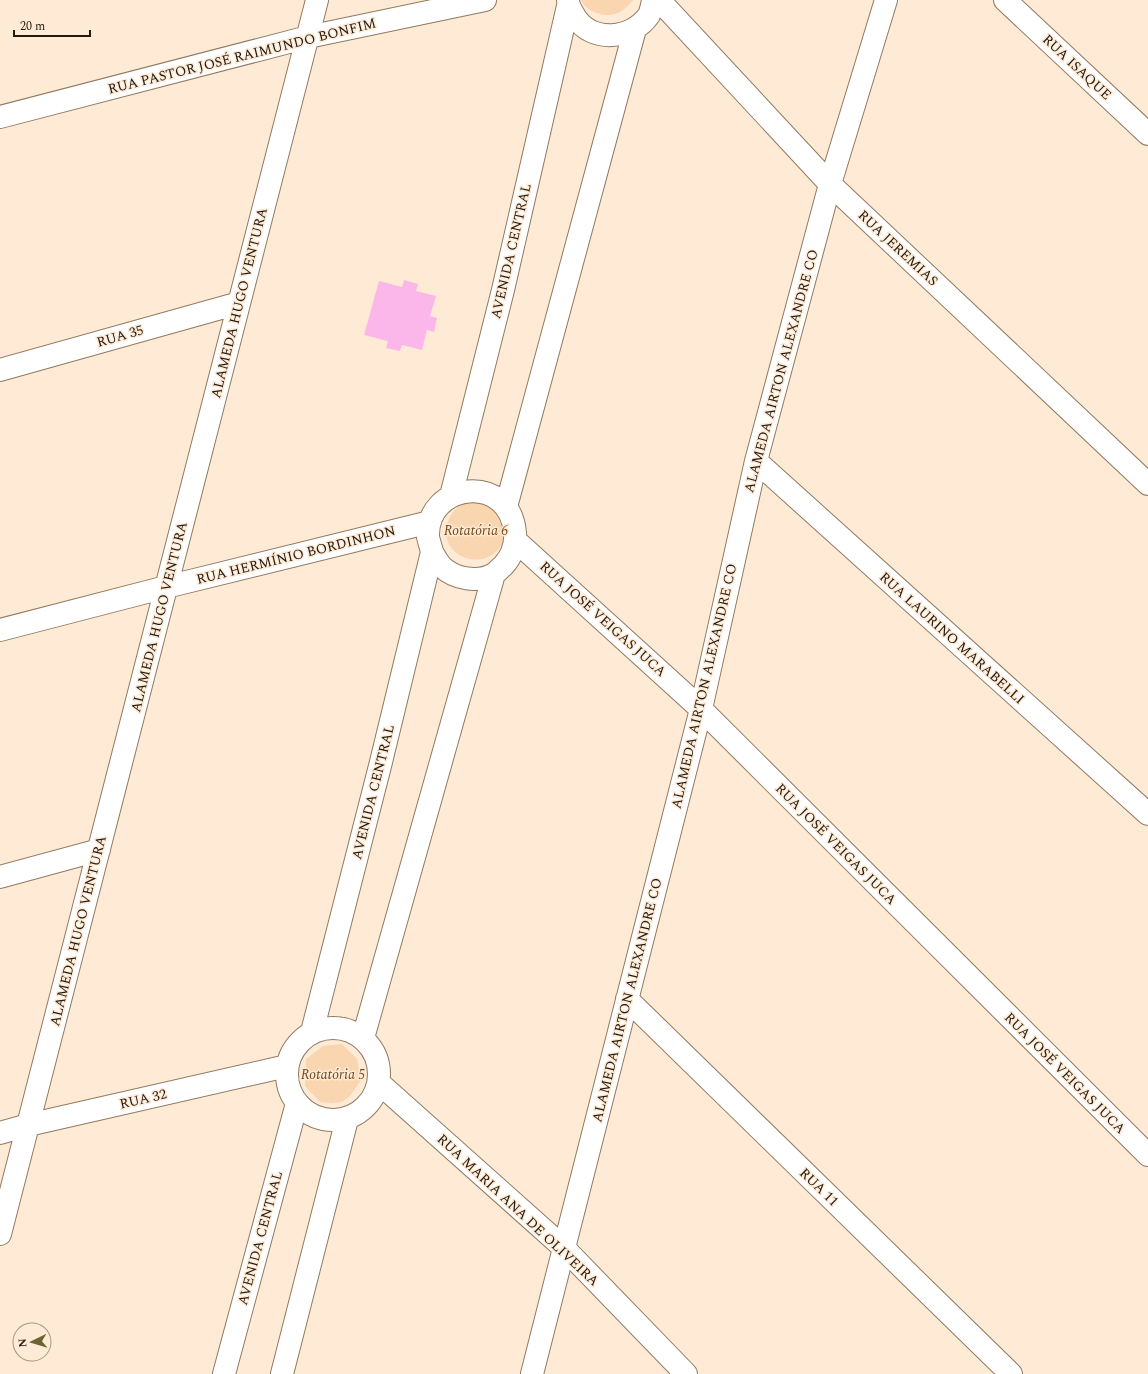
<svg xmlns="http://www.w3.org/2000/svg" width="1148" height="1374" viewBox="0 0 1148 1374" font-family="Spectral,serif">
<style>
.green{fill:#f9d6af}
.building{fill:#fcb7ea}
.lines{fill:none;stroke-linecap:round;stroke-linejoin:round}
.minor-casing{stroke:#907a61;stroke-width:24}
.minor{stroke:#fff;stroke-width:22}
.labels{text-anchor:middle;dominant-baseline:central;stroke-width:3;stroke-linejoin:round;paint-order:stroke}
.street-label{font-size:14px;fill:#231a10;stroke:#feead5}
.park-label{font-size:14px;font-style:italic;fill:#6f4b1b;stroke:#feead5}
</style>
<rect width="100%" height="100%" fill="#feead5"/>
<!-- green -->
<path class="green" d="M 581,0 L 633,0 C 622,15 608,19 592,11 C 587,8 583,5 581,0 Z
M 476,500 L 499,512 C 501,518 505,526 506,532 C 506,537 503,542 501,546 C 478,577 435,550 448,521 C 453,508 462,503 476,500 Z
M 342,1044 L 357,1059 L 361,1080 C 347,1101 346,1105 320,1102 L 305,1086 L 306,1059 L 323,1046 Z"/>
<!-- building -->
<path class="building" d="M 404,280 L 418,284 L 416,291 L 436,296 L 430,316 L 437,318 L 434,332 L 427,330 L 422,350 L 402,345 L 400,351 L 386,348 L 388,341 L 364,335 L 379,281 L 402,287 Z"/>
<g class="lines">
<defs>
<path id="minor" d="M 568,0 C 568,7 572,11 575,17 C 592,43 632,40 649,15 C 651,11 652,5 653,0
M 659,0 L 830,184 L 1148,484
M 1005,0 L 1148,134
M 0,117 L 308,37 L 485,0
M 0,370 L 239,303
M 756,461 L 1148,814
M 451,496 L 503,290 L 568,6
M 506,507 L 635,29
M 516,541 L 701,709 L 1148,1155
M 0,630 L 166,587 L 430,522
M 0,877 L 99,850
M 627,999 L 1011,1374
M287 1074a46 46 0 1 1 92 0a46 46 0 1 1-92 0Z
M 312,1032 L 381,762 L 432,552 C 431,547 429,542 428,537 C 426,482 510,472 515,533 C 516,545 511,557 503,566 C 500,568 497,572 494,574 C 478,583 455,579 442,567 C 438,563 435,557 432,552
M 363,1038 L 494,574
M 379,1083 L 564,1248 L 686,1374
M 0,1133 L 28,1125 L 287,1066
M 0,1234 L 317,0
M 224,1374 L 297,1103
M 282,1374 L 347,1119
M 532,1374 L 701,709 L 756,461 L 830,184 L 886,0"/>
</defs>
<!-- minor casing -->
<use href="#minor" class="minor-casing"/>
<!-- minor -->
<use href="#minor" class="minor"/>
</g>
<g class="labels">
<!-- street labels -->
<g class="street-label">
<text transform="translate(242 56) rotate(-14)">RUA PASTOR JOSÉ RAIMUNDO BONFIM</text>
<text transform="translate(1077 67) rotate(43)">RUA ISAQUE</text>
<text transform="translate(898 248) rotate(43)">RUA JEREMIAS</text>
<text transform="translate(511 251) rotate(-77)">AVENIDA CENTRAL</text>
<text transform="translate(239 303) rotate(-76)">ALAMEDA HUGO VENTURA</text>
<text transform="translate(120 336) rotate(-16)">RUA 35</text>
<text transform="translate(781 371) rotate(-75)">ALAMEDA AIRTON ALEXANDRE CO</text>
<text transform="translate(296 555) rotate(-14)">RUA HERMÍNIO BORDINHON</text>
<text transform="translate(159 617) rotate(-76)">ALAMEDA HUGO VENTURA</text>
<text transform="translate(603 619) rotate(42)">RUA JOSÉ VEIGAS JUCA</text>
<text transform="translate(952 638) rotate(42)">RUA LAURINO MARABELLI</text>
<text transform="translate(704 686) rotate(-77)">ALAMEDA AIRTON ALEXANDRE CO</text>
<text transform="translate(373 792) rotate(-76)">AVENIDA CENTRAL</text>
<text transform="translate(836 844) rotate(45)">RUA JOSÉ VEIGAS JUCA</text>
<text transform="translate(78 931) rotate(-76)">ALAMEDA HUGO VENTURA</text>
<text transform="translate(627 1000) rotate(-76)">ALAMEDA AIRTON ALEXANDRE CO</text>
<text transform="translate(1065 1073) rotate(45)">RUA JOSÉ VEIGAS JUCA</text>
<text transform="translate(143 1099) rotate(-13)">RUA 32</text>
<text transform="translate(819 1187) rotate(44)">RUA 11</text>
<text transform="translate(518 1210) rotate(43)">RUA MARIA ANA DE OLIVEIRA</text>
<text transform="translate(260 1238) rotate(-75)">AVENIDA CENTRAL</text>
</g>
<!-- park labels -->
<g class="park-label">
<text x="476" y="530">Rotatória 6</text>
<text x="333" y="1074">Rotatória 5</text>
</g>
</g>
<!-- north arrow -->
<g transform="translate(32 1342) rotate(265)"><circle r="19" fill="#feead5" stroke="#a69786"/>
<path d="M0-3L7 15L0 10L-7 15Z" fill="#696431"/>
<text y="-6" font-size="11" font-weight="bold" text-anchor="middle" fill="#231a10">N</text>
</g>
<!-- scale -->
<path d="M14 30v6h76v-6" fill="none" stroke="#231a10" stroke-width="2"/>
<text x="20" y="30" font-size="12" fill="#231a10" stroke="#feead5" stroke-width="3" paint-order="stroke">20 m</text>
</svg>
